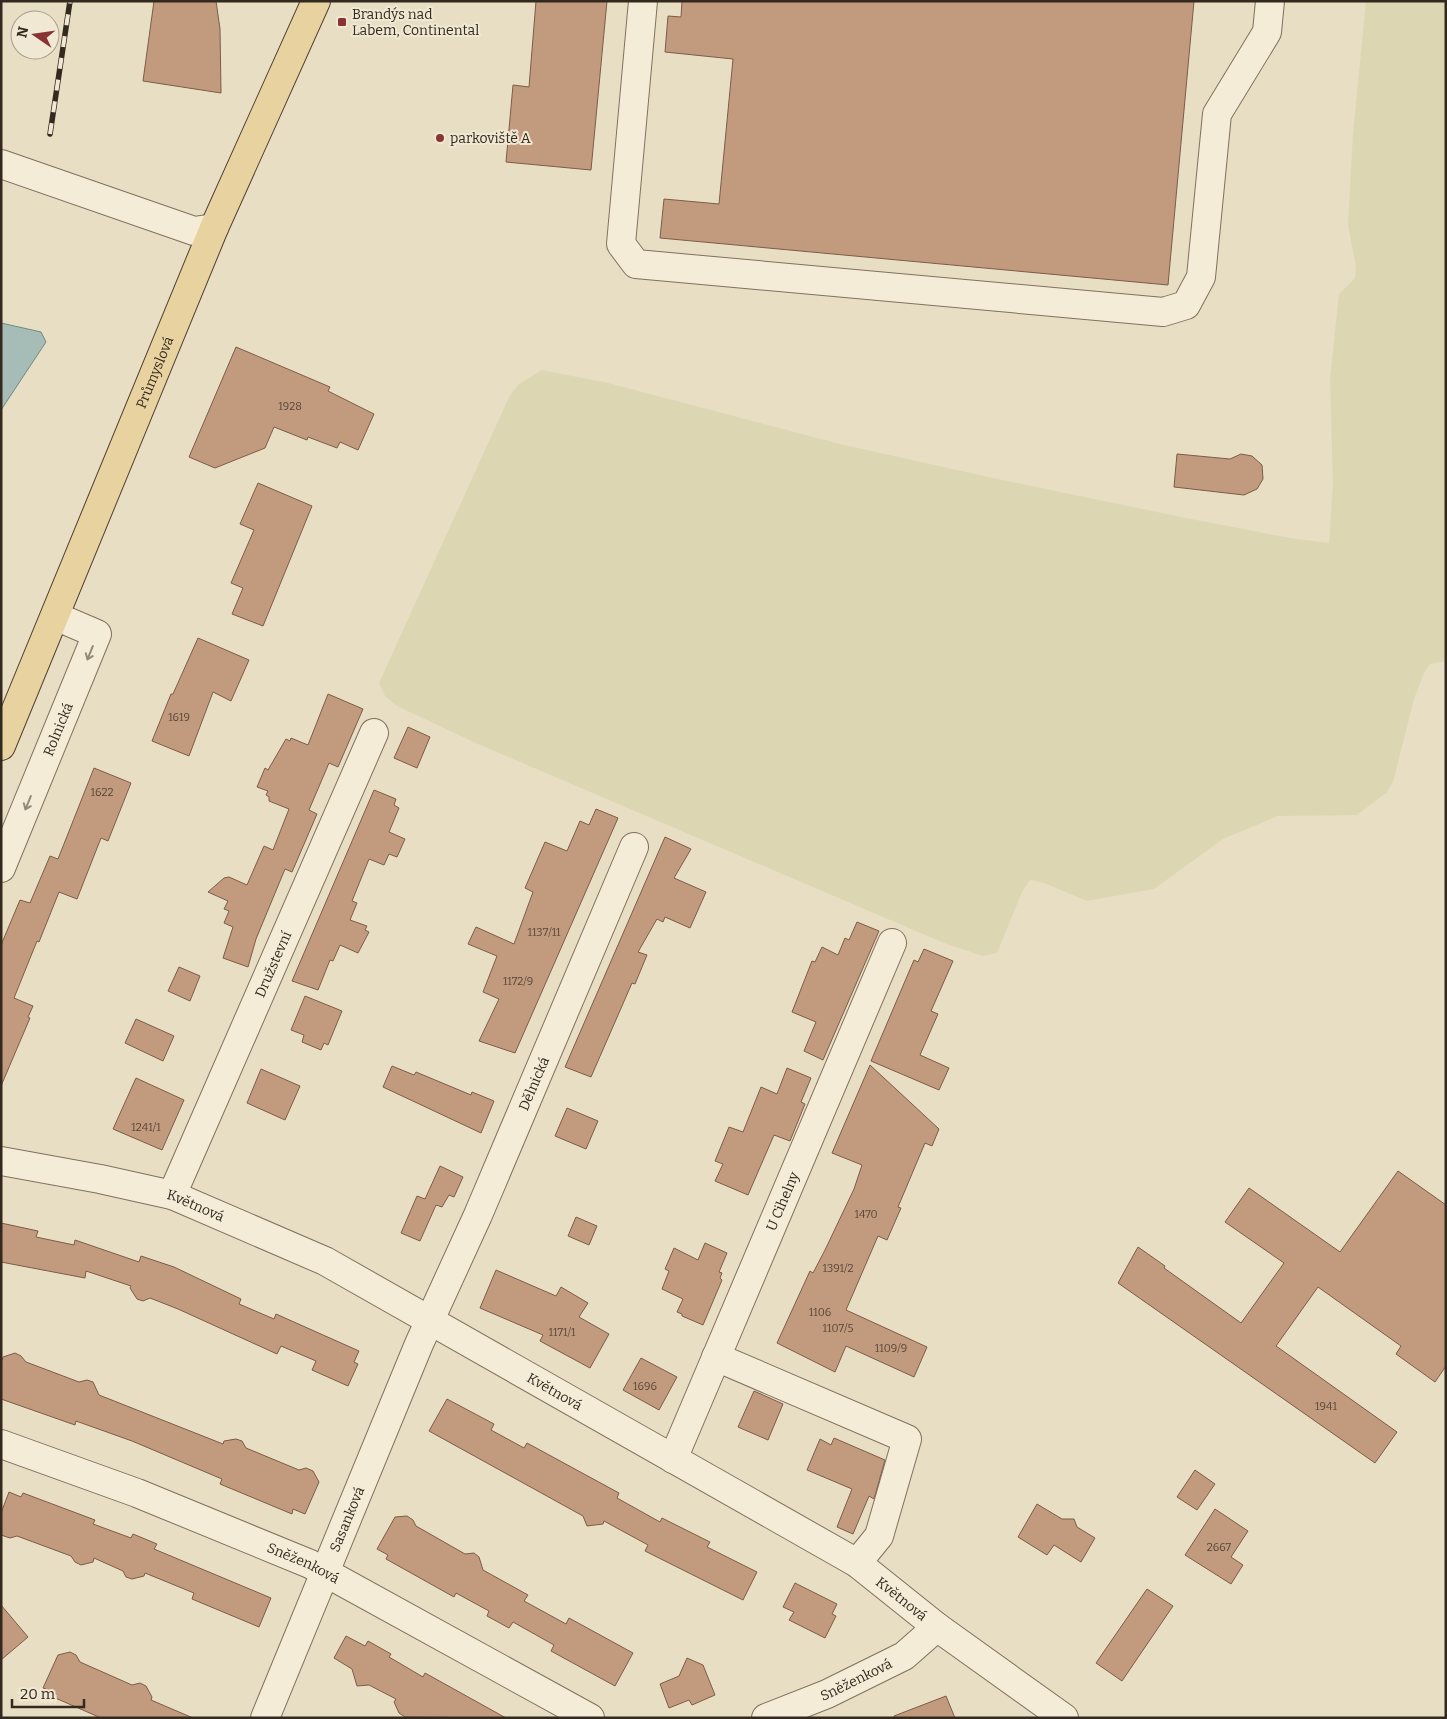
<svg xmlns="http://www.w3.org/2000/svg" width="1447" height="1719" viewBox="0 0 1447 1719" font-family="Bitter,serif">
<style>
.farmland{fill:#ddd6b3}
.water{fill:#a6bcb6;stroke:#6e8982}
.building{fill:#c29b7f;stroke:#7d5c46}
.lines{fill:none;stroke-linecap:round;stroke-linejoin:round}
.minor-casing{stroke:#81705d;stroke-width:30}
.major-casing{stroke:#4f3f31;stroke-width:30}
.minor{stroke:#f4ecd7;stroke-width:28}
.major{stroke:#e8d2a0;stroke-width:28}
.rail-casing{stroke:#33291f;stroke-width:5.5}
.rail{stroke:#f1e8d3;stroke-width:4;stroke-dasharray:11;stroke-linecap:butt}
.oneway{stroke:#948a7b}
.poi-dot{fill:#893434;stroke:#f1e8d3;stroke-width:2}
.labels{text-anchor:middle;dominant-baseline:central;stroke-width:4;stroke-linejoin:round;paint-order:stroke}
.number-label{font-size:11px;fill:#574637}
.poi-label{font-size:14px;fill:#33291f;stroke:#f1e8d3;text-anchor:start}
.street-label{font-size:14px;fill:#33291f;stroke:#f1e8d3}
</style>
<rect width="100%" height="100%" fill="#e8dec4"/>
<!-- farmland -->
<path class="farmland" d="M 1366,1 L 1446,1 L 1446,661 L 1430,664 L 1424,673 L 1414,699 L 1393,782 L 1386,793 L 1357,815 L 1278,816 L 1223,839 L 1154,889 L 1087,901 L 1044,883 L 1030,880 L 1022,892 L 997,953 L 983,956 L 944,943 L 478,744 L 397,706 L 385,696 L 379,683 L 510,395 L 519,384 L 542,370 L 608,383 L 840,444 L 993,478 L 1181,517 L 1290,538 L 1329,543 L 1333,484 L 1330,378 L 1339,294 L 1355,278 L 1356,267 L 1348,225 L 1353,133 Z"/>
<!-- water -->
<path class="water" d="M 1,323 L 41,332 L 46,342 L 1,410 Z"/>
<!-- building -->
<path class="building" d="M 154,1 L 216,1 L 220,29 L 221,93 L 143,81 Z
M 536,1 L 607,1 L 591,170 L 506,162 L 513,85 L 529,87 Z
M 682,1 L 1194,1 L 1168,285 L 660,238 L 664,199 L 719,204 L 733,59 L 665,52 L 668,16 L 681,17 Z
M 236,347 L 330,387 L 328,391 L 374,414 L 358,450 L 340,442 L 337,448 L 308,437 L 307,440 L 274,427 L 265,448 L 215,468 L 189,457 Z
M 1177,454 L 1230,459 L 1241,454 L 1252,456 L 1262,465 L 1263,479 L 1257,489 L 1244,495 L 1174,487 Z
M 258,483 L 312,506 L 263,626 L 232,614 L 243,588 L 231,583 L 254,530 L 240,524 Z
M 198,638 L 249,660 L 231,701 L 213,692 L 189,756 L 152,741 L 171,694 L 173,694 Z
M 328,694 L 363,709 L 338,767 L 329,763 L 309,810 L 317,814 L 292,872 L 285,869 L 256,939 L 248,967 L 223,958 L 233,927 L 224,923 L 229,911 L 224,909 L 228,901 L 208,892 L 224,878 L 229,877 L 247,885 L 264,846 L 273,850 L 289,809 L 269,801 L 269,797 L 266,795 L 268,791 L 257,787 L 265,768 L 268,770 L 286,739 L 290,741 L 291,738 L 308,745 Z
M 408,727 L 430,737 L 417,768 L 394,758 Z
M 94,768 L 131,783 L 108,841 L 101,838 L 77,899 L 59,892 L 39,942 L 37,941 L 14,998 L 33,1006 L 28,1017 L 30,1018 L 1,1086 L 1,945 L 20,900 L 30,903 L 50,856 L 58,859 Z
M 374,790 L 396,799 L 394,805 L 399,808 L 389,832 L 405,839 L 397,857 L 389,854 L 384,865 L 369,859 L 352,901 L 357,903 L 350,920 L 367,926 L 365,930 L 369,932 L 358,953 L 340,945 L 333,961 L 330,960 L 318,990 L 292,981 Z
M 596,809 L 618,818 L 515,1053 L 479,1041 L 499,999 L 483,992 L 497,956 L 468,944 L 476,927 L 514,944 L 533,892 L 525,888 L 545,842 L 567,851 L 580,821 L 589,825 Z
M 665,837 L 691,849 L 674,878 L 706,892 L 690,928 L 665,917 L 663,922 L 657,919 L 638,952 L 647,955 L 635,984 L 632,983 L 591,1077 L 565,1067 Z
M 857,922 L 879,931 L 823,1060 L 804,1051 L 816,1022 L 792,1012 L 812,961 L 815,962 L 822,947 L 838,955 L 845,938 L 849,940 Z
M 924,949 L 953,961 L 931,1011 L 938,1014 L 920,1055 L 949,1068 L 939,1090 L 871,1061 L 914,960 L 918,962 Z
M 179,967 L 200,976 L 190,1001 L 168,991 Z
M 305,996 L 342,1011 L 328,1045 L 324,1043 L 321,1050 L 302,1042 L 304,1035 L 291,1030 Z
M 136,1019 L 174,1036 L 163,1061 L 125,1043 Z
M 870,1065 L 939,1129 L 932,1146 L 925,1143 L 898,1207 L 901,1208 L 887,1240 L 878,1236 L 846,1310 L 927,1347 L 914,1377 L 846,1346 L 835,1372 L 777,1343 L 810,1271 L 813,1273 L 825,1250 L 854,1189 L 862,1165 L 832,1153 Z
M 392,1066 L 414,1075 L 416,1072 L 471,1095 L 472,1092 L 494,1101 L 481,1133 L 383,1087 Z
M 787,1068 L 811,1078 L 801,1102 L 805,1104 L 790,1141 L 774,1135 L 748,1195 L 715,1181 L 723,1164 L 715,1161 L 729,1127 L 743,1132 L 761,1087 L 777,1094 Z
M 261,1069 L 300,1086 L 285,1120 L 247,1103 Z
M 136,1078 L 184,1100 L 162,1150 L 113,1129 Z
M 567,1108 L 598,1121 L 586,1149 L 555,1136 Z
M 440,1166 L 463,1177 L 454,1197 L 449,1195 L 442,1207 L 436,1205 L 420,1241 L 401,1233 L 417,1196 L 425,1199 Z
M 1398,1171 L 1446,1205 L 1446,1366 L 1435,1382 L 1396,1354 L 1401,1346 L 1318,1287 L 1276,1346 L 1397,1432 L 1375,1463 L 1118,1283 L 1138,1247 L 1165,1266 L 1164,1268 L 1241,1323 L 1284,1263 L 1225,1222 L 1249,1188 L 1340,1252 Z
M 576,1217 L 597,1226 L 589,1245 L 568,1236 Z
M 1,1223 L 38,1231 L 36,1237 L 74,1245 L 75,1240 L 139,1262 L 141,1256 L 174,1267 L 241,1299 L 239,1304 L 274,1319 L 276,1314 L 359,1351 L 354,1362 L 358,1364 L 348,1386 L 312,1370 L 316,1361 L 281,1346 L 277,1354 L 178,1309 L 150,1298 L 143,1301 L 137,1299 L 130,1288 L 131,1286 L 86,1271 L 85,1278 L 1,1262 Z
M 705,1243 L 727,1253 L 719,1272 L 722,1273 L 720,1278 L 722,1280 L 703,1325 L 682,1316 L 682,1314 L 677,1312 L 683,1299 L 662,1289 L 669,1271 L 665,1269 L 674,1248 L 698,1260 Z
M 496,1270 L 556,1296 L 561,1287 L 588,1303 L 579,1317 L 609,1334 L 590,1368 L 540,1341 L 543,1335 L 480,1308 Z
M 15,1353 L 21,1356 L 26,1362 L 79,1382 L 87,1380 L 93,1382 L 99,1395 L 223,1444 L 224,1441 L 236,1439 L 242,1441 L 246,1448 L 299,1470 L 306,1468 L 313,1471 L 319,1482 L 305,1514 L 293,1509 L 292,1514 L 220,1484 L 222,1479 L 132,1441 L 76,1421 L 75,1425 L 1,1399 L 1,1363 L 3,1357 Z
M 641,1358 L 677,1377 L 659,1410 L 623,1390 Z
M 754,1391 L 783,1404 L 768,1440 L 738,1427 Z
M 447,1399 L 494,1424 L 491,1430 L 524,1448 L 527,1443 L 619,1493 L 617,1498 L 660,1522 L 662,1518 L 710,1542 L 707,1547 L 757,1572 L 743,1600 L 645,1551 L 648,1545 L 604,1521 L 603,1524 L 587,1526 L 583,1516 L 429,1431 Z
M 834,1438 L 885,1460 L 874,1499 L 869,1496 L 853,1534 L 837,1527 L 852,1489 L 807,1470 L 820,1439 L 831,1445 Z
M 1195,1470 L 1215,1484 L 1197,1510 L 1177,1497 Z
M 9,1492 L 21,1497 L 23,1493 L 95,1520 L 93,1524 L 131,1538 L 133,1534 L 157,1544 L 154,1549 L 271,1598 L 259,1627 L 192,1599 L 194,1593 L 145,1573 L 144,1576 L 132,1579 L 126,1577 L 123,1571 L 94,1558 L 93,1562 L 81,1565 L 75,1562 L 71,1556 L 17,1536 L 10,1538 L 1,1535 L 1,1513 Z
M 1037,1504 L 1062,1519 L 1074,1519 L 1077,1527 L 1095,1538 L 1081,1562 L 1054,1545 L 1047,1555 L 1018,1537 Z
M 1215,1509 L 1248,1531 L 1231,1557 L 1243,1565 L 1231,1584 L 1185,1555 Z
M 407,1516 L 413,1520 L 416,1526 L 465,1554 L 474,1553 L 479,1557 L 483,1570 L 528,1595 L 524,1601 L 566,1624 L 569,1618 L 633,1653 L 615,1686 L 551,1651 L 554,1645 L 513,1622 L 509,1628 L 487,1616 L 489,1611 L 456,1593 L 454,1597 L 386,1559 L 388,1555 L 377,1549 L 395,1517 Z
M 795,1583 L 837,1604 L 832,1614 L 836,1616 L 825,1638 L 789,1620 L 794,1612 L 783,1607 Z
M 1147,1589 L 1173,1606 L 1122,1681 L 1096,1663 Z
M 1,1605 L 28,1637 L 1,1660 Z
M 346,1636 L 365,1646 L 368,1641 L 391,1654 L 389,1657 L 423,1677 L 425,1673 L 506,1718 L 405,1717 L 399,1713 L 394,1702 L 396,1699 L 369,1685 L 357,1686 L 352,1669 L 334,1658 Z
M 70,1652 L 76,1655 L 80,1662 L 132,1685 L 140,1683 L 146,1686 L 152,1697 L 151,1700 L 193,1718 L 101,1718 L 53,1697 L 55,1693 L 43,1688 L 58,1655 Z
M 687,1658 L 703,1665 L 715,1695 L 692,1705 L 689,1700 L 669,1708 L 660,1684 L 679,1676 Z
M 946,1696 L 955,1718 L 894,1718 L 894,1716 Z"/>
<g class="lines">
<defs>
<g id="minor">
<path d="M 643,1 L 621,244 L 636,264 L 1163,312 L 1186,305 L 1201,277 L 1217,114 L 1267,32 L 1270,1"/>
<path d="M 1,164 L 194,231 L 214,228"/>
<path id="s1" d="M 1,868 L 97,634 L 55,616"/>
<path id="s2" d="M 1,1161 L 100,1179 L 172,1195 L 325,1261 L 857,1563 L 937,1627 L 1064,1718"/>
<path id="s3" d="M 172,1195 L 374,733"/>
<path d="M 716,1357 L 907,1439 L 879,1536 L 857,1563"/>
<path id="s4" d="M 1,1444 L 137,1493 L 310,1564 L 590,1718"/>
<path id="s5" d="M 673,1459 L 892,943"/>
<path id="s6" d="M 265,1718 L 419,1344 L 478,1215 L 634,847"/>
<path id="s7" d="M 766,1718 L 827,1694 L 904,1656 L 937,1627"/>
</g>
<g id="major">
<path id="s8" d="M 1,746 L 214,228 L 316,1"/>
</g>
</defs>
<!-- minor casing -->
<use href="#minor" class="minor-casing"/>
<!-- major casing -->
<use href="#major" class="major-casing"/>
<!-- minor -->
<use href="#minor" class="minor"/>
<!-- major -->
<use href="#major" class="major"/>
<defs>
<path id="rail" d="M 50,134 L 70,1"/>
</defs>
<!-- rail casing -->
<use href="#rail" class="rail-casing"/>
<!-- rail -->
<use href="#rail" class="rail"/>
</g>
<!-- one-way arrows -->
<defs><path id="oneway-shaft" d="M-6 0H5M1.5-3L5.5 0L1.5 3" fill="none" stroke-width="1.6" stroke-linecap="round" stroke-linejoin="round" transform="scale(1.25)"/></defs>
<g class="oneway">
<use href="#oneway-shaft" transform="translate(90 653) rotate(112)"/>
<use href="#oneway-shaft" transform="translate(28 803) rotate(112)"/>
</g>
<!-- markers -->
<g class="poi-dot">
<rect x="337" y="17" width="10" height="10" rx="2.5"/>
<circle cx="440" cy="138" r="5"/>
</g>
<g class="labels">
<!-- number labels -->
<g class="number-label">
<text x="290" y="406">1928</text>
<text x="179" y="717">1619</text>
<text x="102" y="792">1622</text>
<text x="544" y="932">1137/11</text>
<text x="518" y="981">1172/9</text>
<text x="146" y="1127">1241/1</text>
<text x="866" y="1214">1470</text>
<text x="838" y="1268">1391/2</text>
<text x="820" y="1312">1106</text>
<text x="838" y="1328">1107/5</text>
<text x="562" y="1332">1171/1</text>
<text x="891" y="1348">1109/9</text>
<text x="645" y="1386">1696</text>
<text x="1326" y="1406">1941</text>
<text x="1219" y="1547">2667</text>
</g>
<!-- poi labels -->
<g class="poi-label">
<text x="352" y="14">Brandýs nad<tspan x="352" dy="16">Labem, Continental</tspan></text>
<text x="450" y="138">parkoviště A</text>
</g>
<!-- street labels -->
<g class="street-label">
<text stroke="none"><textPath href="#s8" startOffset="404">Průmyslová</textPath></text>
<text stroke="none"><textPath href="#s1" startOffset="150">Rolnická</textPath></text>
<text stroke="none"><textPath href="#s3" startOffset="252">Družstevní</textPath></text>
<text stroke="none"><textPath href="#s6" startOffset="689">Dělnická</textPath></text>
<text stroke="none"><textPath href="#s5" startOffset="280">U Cihelny</textPath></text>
<text stroke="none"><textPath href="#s2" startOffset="200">Květnová</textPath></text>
<text stroke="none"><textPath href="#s2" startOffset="605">Květnová</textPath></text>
<text stroke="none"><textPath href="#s6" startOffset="215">Sasanková</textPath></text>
<text stroke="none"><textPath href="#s4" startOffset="325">Sněženková</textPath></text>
<text stroke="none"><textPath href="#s2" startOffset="1010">Květnová</textPath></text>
<text stroke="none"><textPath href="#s7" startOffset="98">Sněženková</textPath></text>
</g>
</g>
<!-- border -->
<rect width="1447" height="1719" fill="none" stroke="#33291f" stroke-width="5"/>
<!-- north arrow -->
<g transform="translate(35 35) rotate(283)"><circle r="24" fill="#f1e8d3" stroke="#a59c8b"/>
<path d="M0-4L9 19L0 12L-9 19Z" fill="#893434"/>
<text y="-8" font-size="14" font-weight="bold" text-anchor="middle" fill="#33291f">N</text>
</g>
<!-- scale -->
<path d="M12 1699v8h72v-8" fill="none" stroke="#33291f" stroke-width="2.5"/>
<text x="20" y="1699" font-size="15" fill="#33291f" stroke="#f1e8d3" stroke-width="4" paint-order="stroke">20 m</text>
</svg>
